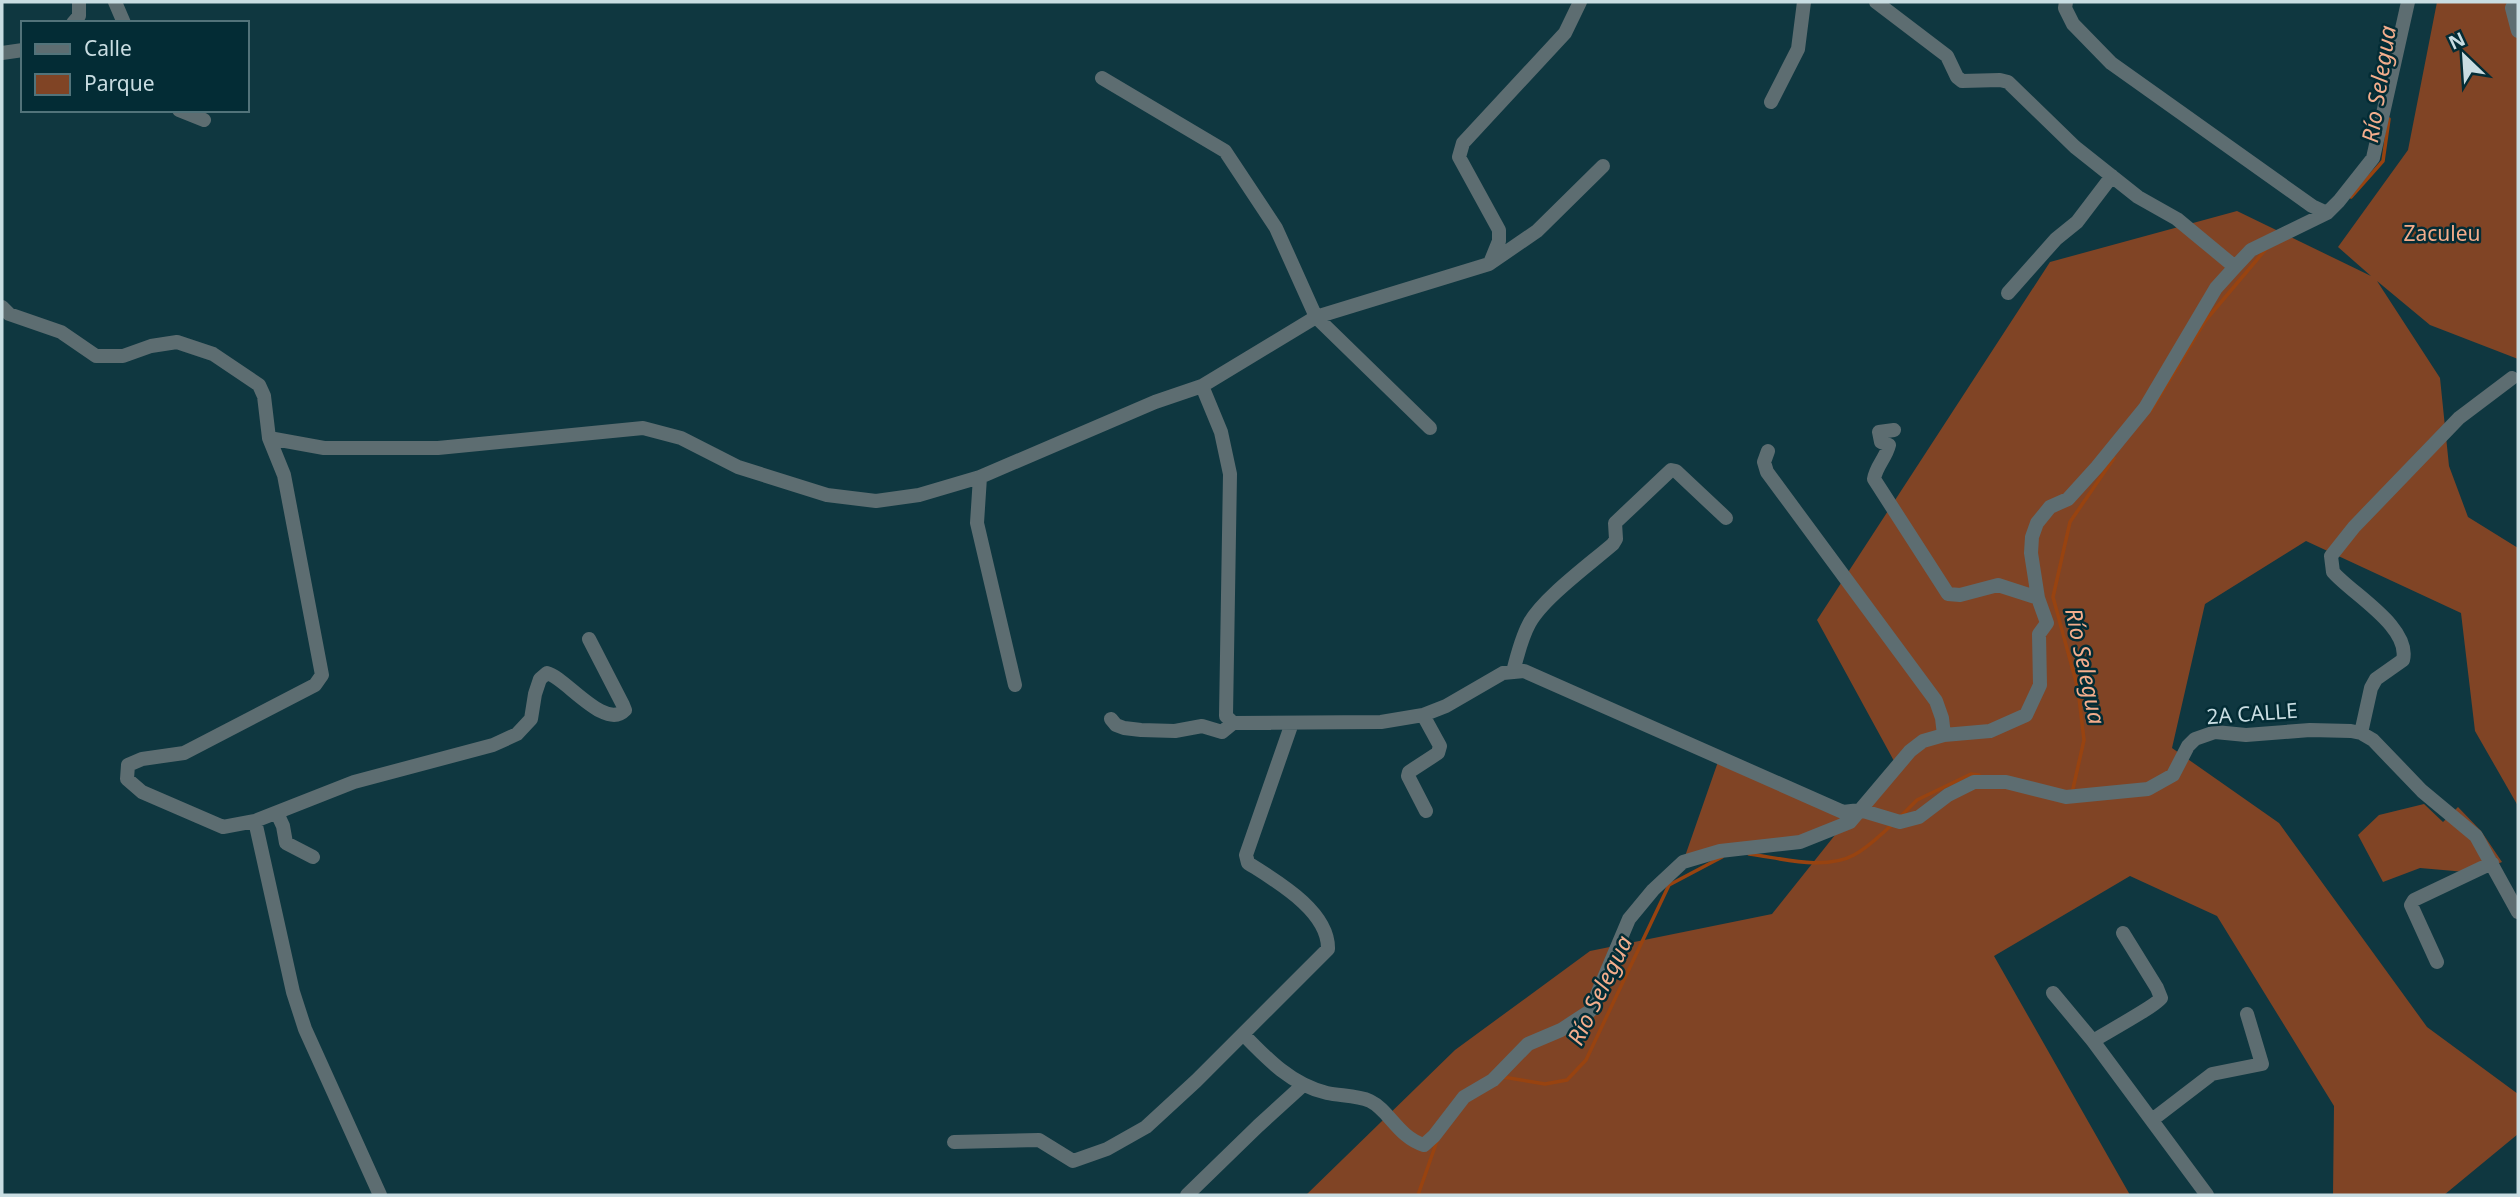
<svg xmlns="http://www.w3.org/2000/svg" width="2520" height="1197" viewBox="0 0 2520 1197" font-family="'Noto Sans',sans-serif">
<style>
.green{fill:#804425}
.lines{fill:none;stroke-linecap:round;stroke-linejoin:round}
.stream{stroke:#984310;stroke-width:3.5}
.minor{stroke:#5d6d71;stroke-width:14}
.labels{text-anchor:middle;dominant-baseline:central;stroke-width:5;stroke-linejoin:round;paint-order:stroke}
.park-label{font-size:21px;fill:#f2ac8b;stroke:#032c35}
.street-label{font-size:21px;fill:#c9dde2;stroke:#032c35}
.water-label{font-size:23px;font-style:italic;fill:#f4ae8d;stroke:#032c35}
</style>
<rect width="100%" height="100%" fill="#0f3740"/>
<!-- green -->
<path class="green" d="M 2437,2 L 2515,2 L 2518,31 L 2518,359 L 2430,325 L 2377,281 L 2440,378 L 2449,466 L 2468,517 L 2518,548 L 2518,806 L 2475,731 L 2461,613 L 2306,541 L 2205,604 L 2172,748 L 2279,823 L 2427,1027 L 2518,1094 L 2518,1134 L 2444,1195 L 2333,1195 L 2334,1106 L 2217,916 L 2130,876 L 1994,956 L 2130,1195 L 1306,1195 L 1455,1050 L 1590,951 L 1772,914 L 1894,761 L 1817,620 L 2050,262 L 2237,211 L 2371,276 L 2338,247 L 2408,150 Z
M 1720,756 L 1843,812 L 1841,821 L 1803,841 L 1683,862 Z
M 2424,804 L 2443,822 L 2458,807 L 2481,831 L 2502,862 L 2477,873 L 2420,868 L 2383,882 L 2358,835 L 2379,815 Z"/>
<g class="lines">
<!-- stream -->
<path class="stream" d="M 2351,197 L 2383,161 L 2389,119
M 2151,410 L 2205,321 L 2266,249
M 2072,793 L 2084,740 L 2078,689 L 2053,597 L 2070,522 L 2114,458
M 1901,816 L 1917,800 L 1971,774 L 1979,775
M 1749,854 C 1781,858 1824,871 1854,855 C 1869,847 1880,835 1893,824
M 1503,1077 L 1545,1084 L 1567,1080 L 1586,1060 L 1669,885 L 1722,857
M 1418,1195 L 1437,1141"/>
<!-- minor -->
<path class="minor" d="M 115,2 L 124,23
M 1876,2 L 1947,56 L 1957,77 L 1962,81 L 2000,80 L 2008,82 L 2075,147 L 2138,197 L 2177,219 L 2235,267
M 2066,2 L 2065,8 L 2073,24 L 2111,63 L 2312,206 L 2327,213
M 2515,2 L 2512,8 L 2518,31
M 73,23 L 79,16 L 79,2
M 2,53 L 23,50
M 1102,78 L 1225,151 L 1276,228 L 1316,317 L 1430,428
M 1771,102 L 1798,49 L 1804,2
M 179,110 L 204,120
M 1490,263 L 1499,241 L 1499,230 L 1459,157 L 1463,143 L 1565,33 L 1580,2
M 2008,293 L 2056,239 L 2077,222 L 2112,176
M 2,307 L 9,314 L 61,332 L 96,356 L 123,356 L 151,346 L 177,342 L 213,354 L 259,385 L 264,396 L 269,438 L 284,475 L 322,675 L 315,685 L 184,753 L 142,759 L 128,765 L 127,779 L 142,792 L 223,827 L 255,821 L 354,782 L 493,745 L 517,734 L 531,719 L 535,694 L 540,679 L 547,673 C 565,677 605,731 625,710 L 623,705 L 589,639
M 1202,386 L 1221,432 L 1230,474 L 1226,716 L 1233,723 L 1381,722 L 1423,715 L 1446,706 L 1503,673 L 1524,671 L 1843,812 L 1860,810 L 1900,822 L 1919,817 L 1948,795 L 1974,782 L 2006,782 L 2066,797 L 2148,789 L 2173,775 L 2188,746 L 2195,739 L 2215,732 L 2246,735 L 2310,730 L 2351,731 L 2361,733 L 2373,740 L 2422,791 L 2476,836 L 2518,912
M 1894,430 L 1879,432 L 1881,442 L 1889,445 C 1886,458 1876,466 1874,479 L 1948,594 L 1960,595 L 1998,585 L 2038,598
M 269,438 L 324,448 L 438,448 L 643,428 L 681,438 L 738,467 L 827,495 L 876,501 L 919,495 L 980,477 L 1155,402 L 1202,386 L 1316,317 L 1489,264 L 1537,231 L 1603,166
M 1768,451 L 1764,462 L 1767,472 L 1936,701 L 1942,718 L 1944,735
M 980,477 L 977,523 L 1015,685
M 1513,672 C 1517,656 1521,639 1529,624 C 1542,599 1590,564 1613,544 L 1616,539 L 1615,523 L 1671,470 L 1676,471 L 1726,518
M 1423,715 L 1440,746 L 1438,753 L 1409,772 L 1408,776 L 1426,811
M 1111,719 L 1116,725 L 1124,728 L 1141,730 L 1175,731 L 1202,726 L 1222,732 L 1233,723
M 2361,733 L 2371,688 L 2376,679 L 2403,660 C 2411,627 2352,594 2333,572 L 2331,556 L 2354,527 L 2459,418 L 2512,378
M 277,813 L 283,826 L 286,843 L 313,857
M 255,821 L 293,992 L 305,1029 L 380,1195
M 2437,962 L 2411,905 L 2414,900 L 2492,863
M 2053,993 L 2093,1041 L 2207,1195
M 1243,1034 C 1267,1059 1292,1085 1327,1093 C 1340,1096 1357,1095 1370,1101 C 1389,1110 1398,1137 1424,1145 L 1434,1136 L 1464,1097 L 1493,1080 L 1528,1044 L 1561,1030 L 1590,1011 L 1629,919 L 1653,890 L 1683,862 L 1720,851 L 1800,842 L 1850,822 L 1910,751 L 1923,741 L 1944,735 L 1990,731 L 2026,715 L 2040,685 L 2039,634 L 2047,623 L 2038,598 L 2031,553 L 2032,537 L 2037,523 L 2050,507 L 2068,499 L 2097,467 L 2145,408 L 2216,288 L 2235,267 L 2251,250 L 2327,213 L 2339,201 L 2373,158 L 2408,2
M 2093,1041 C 2104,1034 2157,1005 2161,998 L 2157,988 L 2123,933
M 2152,1120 L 2212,1074 L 2262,1064 L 2247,1014
M 954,1142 L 1039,1140 L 1073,1161 L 1107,1149 L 1146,1127 L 1196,1081 L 1328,949 C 1329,911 1276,881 1248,863 L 1246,855 L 1292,723
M 1187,1195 L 1258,1126 L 1303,1085"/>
</g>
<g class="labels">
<!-- park labels -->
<g class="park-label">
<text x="2442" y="233">Zaculeu</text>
</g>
<!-- street labels -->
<g class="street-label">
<text transform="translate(2252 713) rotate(-4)">2A CALLE</text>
</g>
<!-- water labels -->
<g class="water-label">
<text transform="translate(2378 84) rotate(-81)">Río Selegua</text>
<text transform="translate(2086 666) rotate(78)">Río Selegua</text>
<text transform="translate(1599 990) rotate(-64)">Río Selegua</text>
</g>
</g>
<!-- border -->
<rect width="2520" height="1197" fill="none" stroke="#c9dde2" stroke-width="7"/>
<!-- legend -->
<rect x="21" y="21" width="228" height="91" fill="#032c35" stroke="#52737a" stroke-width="2"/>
<rect x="35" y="44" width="35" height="10" fill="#5d6d71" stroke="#52737a" stroke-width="2"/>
<text x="84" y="56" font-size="21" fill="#c9dde2">Calle</text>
<rect x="35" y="74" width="35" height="21" fill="#804425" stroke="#52737a" stroke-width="2"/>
<text x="84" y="91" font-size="21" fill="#c9dde2">Parque</text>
<!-- north arrow -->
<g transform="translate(2464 56) rotate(335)" stroke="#032c35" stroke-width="5" paint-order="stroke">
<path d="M0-5L12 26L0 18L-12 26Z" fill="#c9dde2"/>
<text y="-10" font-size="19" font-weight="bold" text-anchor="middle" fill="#c9dde2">N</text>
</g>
</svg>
